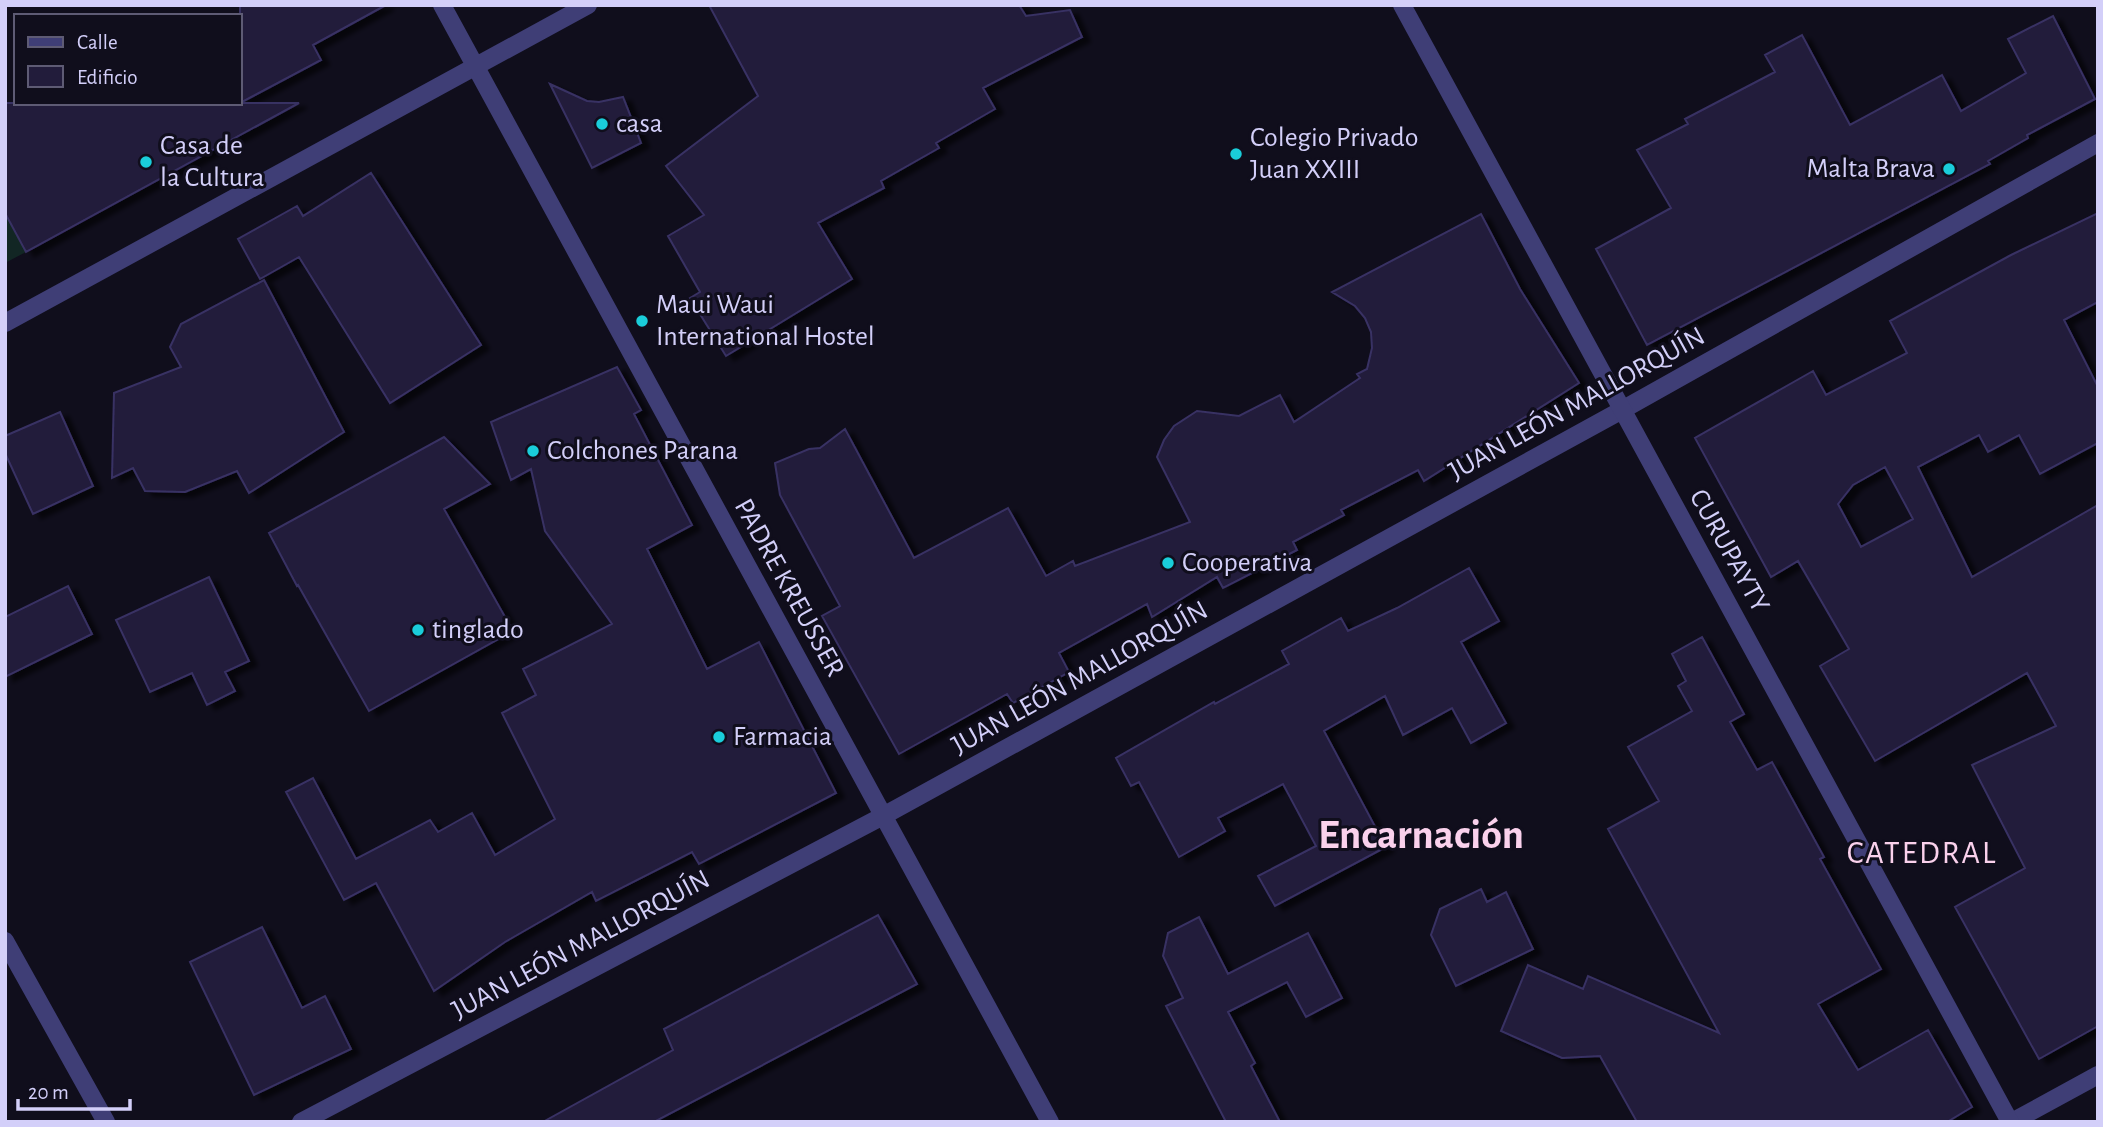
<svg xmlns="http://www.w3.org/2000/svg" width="2103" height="1127" viewBox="0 0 2103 1127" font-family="'Alegreya Sans',sans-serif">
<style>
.green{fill:#122624}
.building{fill:#221c3b;stroke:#393164;stroke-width:2;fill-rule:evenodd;filter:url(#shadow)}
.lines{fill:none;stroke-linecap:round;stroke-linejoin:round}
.minor{stroke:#3f3e76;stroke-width:18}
.tertiary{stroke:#3f3e76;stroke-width:18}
.poi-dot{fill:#1acdda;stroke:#100e1c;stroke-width:2.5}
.labels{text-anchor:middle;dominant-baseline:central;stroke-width:6;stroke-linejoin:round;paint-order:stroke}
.poi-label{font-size:28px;fill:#d3cff9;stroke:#100e1c;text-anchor:start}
.street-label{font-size:28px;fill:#d3cff9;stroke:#100e1c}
.quarter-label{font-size:32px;letter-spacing:2px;fill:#fad1ec;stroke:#100e1c}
.town-label{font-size:42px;font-weight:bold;fill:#fad1ec;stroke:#100e1c}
</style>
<defs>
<filter id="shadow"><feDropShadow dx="8" dy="4.5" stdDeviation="2" flood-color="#0009"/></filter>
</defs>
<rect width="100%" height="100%" fill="#100e1c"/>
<!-- green -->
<path class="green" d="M 5,213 L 26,252 L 5,263 Z"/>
<!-- building -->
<path class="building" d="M 240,5 L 386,5 L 313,45 L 321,60 L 240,103 L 299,103 L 26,252 L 5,213 L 5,103 L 240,103 Z
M 709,5 L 1019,5 L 1026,16 L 1070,10 L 1082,37 L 983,88 L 995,109 L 936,143 L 939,148 L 881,181 L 884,188 L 818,223 L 852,279 L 726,356 L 690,298 L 700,292 L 668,236 L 704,215 L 666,166 L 758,96 Z
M 2053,16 L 2095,99 L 2027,135 L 2028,138 L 1988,161 L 1990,164 L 1647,345 L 1596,249 L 1671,208 L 1637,150 L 1688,124 L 1685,119 L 1775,72 L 1765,55 L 1802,35 L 1850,125 L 1942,75 L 1961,111 L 2026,73 L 2008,39 Z
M 550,84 L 587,101 L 599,102 L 623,97 L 641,143 L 592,168 Z
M 371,173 L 481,345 L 390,403 L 299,257 L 260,279 L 238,239 L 297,206 L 303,216 Z
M 2098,213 L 2098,302 L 2064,320 L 2098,387 L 2098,443 L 2040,474 L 2019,435 L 1988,452 L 1979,435 L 1918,467 L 1972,577 L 2098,505 L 2098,1026 L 2039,1059 L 1955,907 L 2025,868 L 1972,765 L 2056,726 L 2027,673 L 1875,761 L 1820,666 L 1849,649 L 1798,561 L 1771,577 L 1695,438 L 1813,371 L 1826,395 L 1907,353 L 1890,321 L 2011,255 ZM 1885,467 L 1913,519 L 1861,547 L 1838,504 L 1853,485 Z
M 1481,214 L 1520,289 L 1579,383 L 1424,481 L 1418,470 L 1341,510 L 1344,515 L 1293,542 L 1297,550 L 1223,588 L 1217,577 L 1152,617 L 1147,604 L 1059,653 L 1069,672 L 1013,703 L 1007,694 L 899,754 L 822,616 L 840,606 L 780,495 L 775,463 L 809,449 L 820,448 L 845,429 L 914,558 L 1008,508 L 1046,576 L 1073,561 L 1075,566 L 1190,522 L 1157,457 L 1164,440 L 1174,426 L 1197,411 L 1239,416 L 1280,395 L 1294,422 L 1360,378 L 1357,374 L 1367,369 L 1372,348 L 1371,332 L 1365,318 L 1355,306 L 1332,292 Z
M 264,280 L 344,432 L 249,493 L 237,471 L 185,492 L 145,491 L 133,468 L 112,478 L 114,393 L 181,367 L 170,347 L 181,324 Z
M 617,367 L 641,410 L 634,414 L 692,525 L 647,549 L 707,669 L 759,642 L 836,793 L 699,864 L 692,852 L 596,901 L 592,892 L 505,942 L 434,991 L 376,883 L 344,900 L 286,792 L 313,778 L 356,859 L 430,820 L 438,832 L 472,813 L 495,855 L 555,819 L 502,713 L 536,695 L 523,669 L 612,624 L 545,531 L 531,469 L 511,480 L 491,422 Z
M 60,412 L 93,486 L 33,514 L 5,453 L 5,436 Z
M 444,437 L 490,484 L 444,509 L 513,631 L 369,711 L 298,585 L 297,586 L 269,533 Z
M 1469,568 L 1499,621 L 1461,642 L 1506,723 L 1471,743 L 1452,708 L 1403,735 L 1385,696 L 1324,731 L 1386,847 L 1275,906 L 1258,876 L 1316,846 L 1283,784 L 1218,818 L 1225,831 L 1179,857 L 1139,782 L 1131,786 L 1116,758 L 1214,702 L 1215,704 L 1289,664 L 1282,651 L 1341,618 L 1348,631 L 1397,608 Z
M 209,577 L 249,661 L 225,672 L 235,691 L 207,705 L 192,673 L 150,692 L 116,620 Z
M 68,586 L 92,634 L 5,677 L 5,617 Z
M 1702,637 L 1744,714 L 1730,722 L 1757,770 L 1772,762 L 1824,857 L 1820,859 L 1881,969 L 1818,1004 L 1858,1070 L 1928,1030 L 1972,1107 L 1947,1122 L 1637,1122 L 1600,1056 L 1562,1058 L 1501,1031 L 1528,965 L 1583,989 L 1588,976 L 1719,1033 L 1608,829 L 1659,801 L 1628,747 L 1692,711 L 1678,686 L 1686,681 L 1672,654 Z
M 1481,889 L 1487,902 L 1506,892 L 1533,949 L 1456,986 L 1431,935 L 1440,909 Z
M 878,915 L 917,984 L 654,1122 L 543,1122 L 673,1050 L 664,1029 Z
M 1199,917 L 1228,974 L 1308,933 L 1342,998 L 1306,1017 L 1287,982 L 1228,1012 L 1255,1063 L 1251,1066 L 1280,1122 L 1226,1122 L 1166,1006 L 1183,998 L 1163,956 L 1168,933 Z
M 262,927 L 302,1008 L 325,996 L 351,1049 L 254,1095 L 190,962 Z"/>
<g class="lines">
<!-- minor -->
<path class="minor" d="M 442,5 L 1050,1122
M 5,323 L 588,5
M 5,941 L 106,1122
M 301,1122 L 883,816 L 1622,410 L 2098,143
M 2012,1122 L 2098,1075"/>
<!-- tertiary -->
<path class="tertiary" d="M 1402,5 L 2010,1122"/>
</g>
<!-- markers -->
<g class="poi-dot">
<circle cx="602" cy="124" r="7"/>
<circle cx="1236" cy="154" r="7"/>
<circle cx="146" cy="162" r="7"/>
<circle cx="1949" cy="169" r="7"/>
<circle cx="642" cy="321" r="7"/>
<circle cx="533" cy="451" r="7"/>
<circle cx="1168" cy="563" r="7"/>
<circle cx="418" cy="630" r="7"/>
<circle cx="719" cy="737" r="7"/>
</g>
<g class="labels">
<!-- poi labels -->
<g class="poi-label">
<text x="616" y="124">casa</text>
<text x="1250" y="138">Colegio Privado<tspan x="1250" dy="32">Juan XXIII</tspan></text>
<text x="160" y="146">Casa de<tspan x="160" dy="32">la Cultura</tspan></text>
<text x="1935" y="169" text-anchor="end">Malta Brava</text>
<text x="656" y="305">Maui Waui<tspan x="656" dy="32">International Hostel</tspan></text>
<text x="547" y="451">Colchones Parana</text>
<text x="1182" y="563">Cooperativa</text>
<text x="432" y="630">tinglado</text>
<text x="733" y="737">Farmacia</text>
</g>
<!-- street labels -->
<g class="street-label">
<text transform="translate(1577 404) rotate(-29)">JUAN LEÓN MALLORQUÍN</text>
<text transform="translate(1729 551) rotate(61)">CURUPAYTY</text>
<text transform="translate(789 588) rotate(61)">PADRE KREUSSER</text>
<text transform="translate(1080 678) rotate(-29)">JUAN LEÓN MALLORQUÍN</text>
<text transform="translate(581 945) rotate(-28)">JUAN LEÓN MALLORQUÍN</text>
</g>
<!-- quarter labels -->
<g class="quarter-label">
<text x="1922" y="853">CATEDRAL</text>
</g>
<!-- town labels -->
<g class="town-label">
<text x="1421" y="835">Encarnación</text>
</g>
</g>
<!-- border -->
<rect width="2103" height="1127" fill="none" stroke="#d3cff9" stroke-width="14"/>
<!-- legend -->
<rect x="14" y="14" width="228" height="91" fill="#100e1c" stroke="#5e5b74" stroke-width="2"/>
<rect x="28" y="37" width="35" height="10" fill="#3f3e76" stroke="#5e5b74" stroke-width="2"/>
<text x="77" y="49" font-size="21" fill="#d3cff9">Calle</text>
<rect x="28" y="66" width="35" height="21" fill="#221c3b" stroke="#5e5b74" stroke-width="2"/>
<text x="77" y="84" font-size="21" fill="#d3cff9">Edificio</text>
<!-- scale -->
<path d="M18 1099v10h112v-10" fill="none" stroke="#d3cff9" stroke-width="3.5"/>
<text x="28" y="1099" font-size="21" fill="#d3cff9" stroke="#100e1c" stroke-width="5" paint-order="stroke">20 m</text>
</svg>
